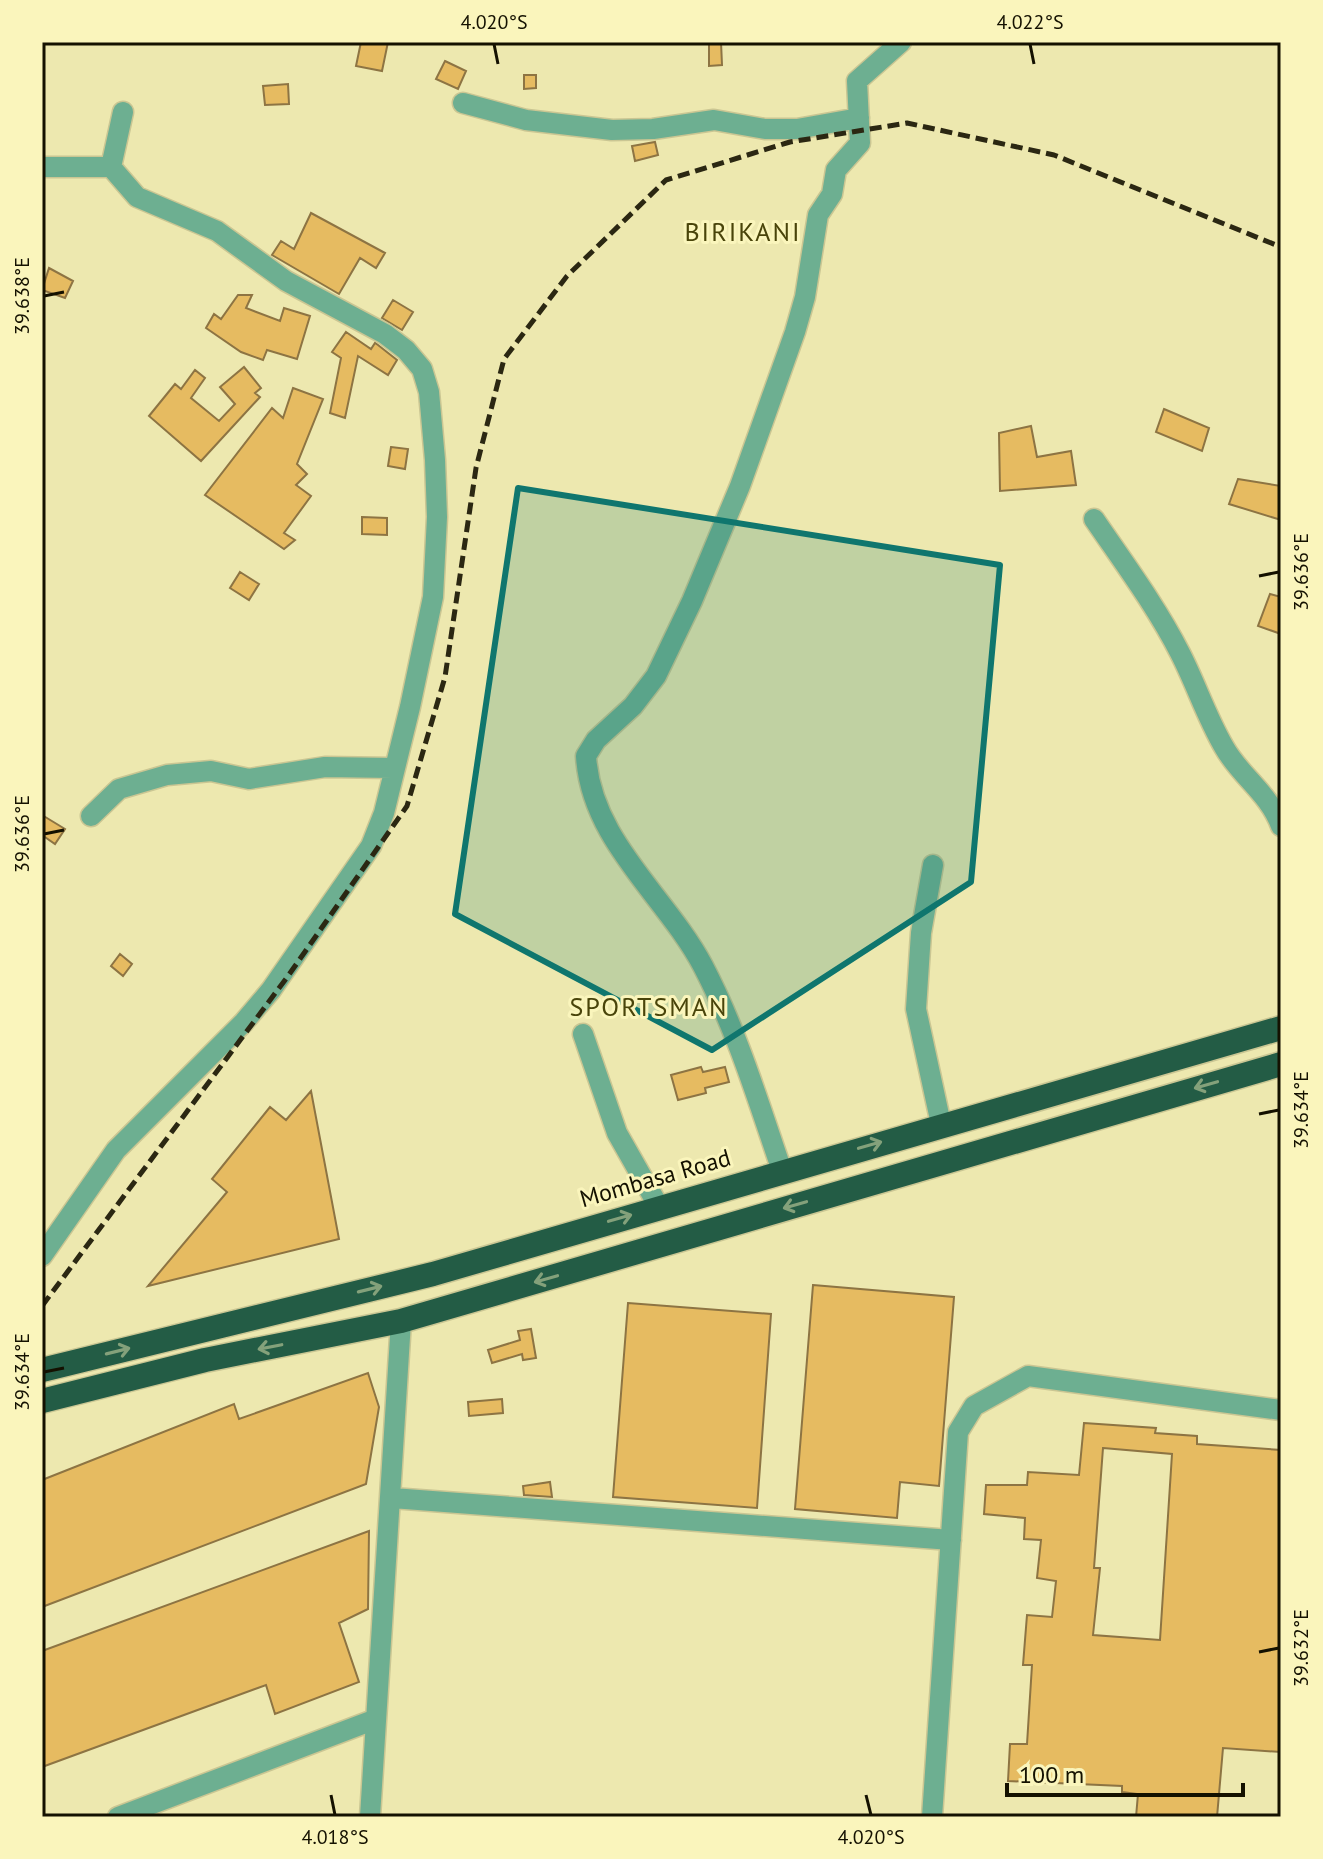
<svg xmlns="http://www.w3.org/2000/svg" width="1323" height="1859" viewBox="0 0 1323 1859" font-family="'PT Sans',sans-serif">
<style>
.building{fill:#e6bb61;stroke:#8d7443;stroke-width:2;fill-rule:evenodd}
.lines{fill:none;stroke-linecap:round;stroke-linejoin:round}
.minor-casing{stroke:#cac693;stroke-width:23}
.highway-casing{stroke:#cac693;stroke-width:27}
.minor{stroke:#6daf91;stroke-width:20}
.highway{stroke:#235c45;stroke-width:24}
.rail{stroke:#2b2712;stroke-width:5;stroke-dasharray:12 6;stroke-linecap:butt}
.oneway{stroke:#84a17b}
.marked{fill:#0f766e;fill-opacity:0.2;stroke:#0f766e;stroke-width:6;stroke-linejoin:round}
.ticks{fill:none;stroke:#141100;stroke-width:3}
.labels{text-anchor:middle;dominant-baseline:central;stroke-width:6;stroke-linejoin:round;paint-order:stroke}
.street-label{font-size:24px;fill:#141100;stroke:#faf5bc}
.neighbourhood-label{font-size:26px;letter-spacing:2px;fill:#49440a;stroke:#faf5bc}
.neatline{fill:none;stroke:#141100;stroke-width:3}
.ticks-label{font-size:20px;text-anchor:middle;fill:#141100}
</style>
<rect width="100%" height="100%" fill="#ede8af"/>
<!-- building -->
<path class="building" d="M 361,42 L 388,42 L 382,71 L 356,66 Z
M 709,42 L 721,42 L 722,65 L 709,66 Z
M 445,61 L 466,71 L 458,89 L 436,79 Z
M 524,75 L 536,75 L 536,88 L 524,89 Z
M 288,84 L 289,104 L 265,105 L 263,86 Z
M 655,142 L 658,155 L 635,161 L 632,146 Z
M 311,213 L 385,253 L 376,268 L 360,258 L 339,294 L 272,255 L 281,241 L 294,249 Z
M 49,268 L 73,281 L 65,298 L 42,290 Z
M 238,295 L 252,295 L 246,308 L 280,321 L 284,308 L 310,316 L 297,359 L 267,350 L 263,360 L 241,352 L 206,328 L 214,314 L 221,319 Z
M 393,300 L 413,312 L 402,330 L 382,318 Z
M 346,332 L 371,349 L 375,343 L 378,345 L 397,360 L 388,375 L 358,356 L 345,418 L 330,413 L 341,358 L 332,352 Z
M 244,367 L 261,388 L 255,393 L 260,397 L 201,461 L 149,416 L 175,384 L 181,389 L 195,370 L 205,378 L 191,398 L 219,421 L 235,404 L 220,387 Z
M 293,388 L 323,399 L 297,464 L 307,474 L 296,485 L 311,496 L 284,533 L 295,540 L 284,549 L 205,495 L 272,408 L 283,418 Z
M 1164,409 L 1209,428 L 1202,451 L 1156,432 Z
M 1031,426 L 1037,457 L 1071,451 L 1076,485 L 1000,491 L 999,433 Z
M 391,447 L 408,449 L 405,469 L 388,466 Z
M 1238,479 L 1281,486 L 1281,520 L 1229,504 Z
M 362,517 L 387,518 L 387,535 L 362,534 Z
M 240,572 L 259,584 L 249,600 L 230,588 Z
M 1270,594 L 1281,597 L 1281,634 L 1258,626 Z
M 42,815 L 65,829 L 55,844 L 42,835 Z
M 120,954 L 132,964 L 123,976 L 111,966 Z
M 701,1067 L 703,1072 L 725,1067 L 729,1082 L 705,1088 L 706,1093 L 678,1100 L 671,1075 Z
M 311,1091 L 339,1239 L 148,1286 L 227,1192 L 212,1179 L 270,1107 L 286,1120 Z
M 813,1285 L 954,1297 L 939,1486 L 900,1482 L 897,1518 L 795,1509 Z
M 628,1303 L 771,1314 L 757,1508 L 613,1497 Z
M 531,1329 L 536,1358 L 523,1360 L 522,1354 L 492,1363 L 488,1350 L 520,1340 L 518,1331 Z
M 368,1373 L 379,1407 L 366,1484 L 42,1607 L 42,1480 L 234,1404 L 239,1419 Z
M 502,1399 L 503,1413 L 469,1416 L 468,1402 Z
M 1084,1423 L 1156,1428 L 1155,1433 L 1197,1436 L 1197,1444 L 1281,1450 L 1281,1752 L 1223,1748 L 1217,1817 L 1136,1817 L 1138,1794 L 1122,1792 L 1122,1786 L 1008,1781 L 1010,1744 L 1027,1744 L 1032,1665 L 1023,1665 L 1027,1615 L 1052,1617 L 1056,1581 L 1037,1578 L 1041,1540 L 1024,1539 L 1025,1518 L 984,1514 L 986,1485 L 1027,1485 L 1028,1472 L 1079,1475 ZM 1103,1448 L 1172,1454 L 1160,1640 L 1093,1635 L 1100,1568 L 1094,1568 Z
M 550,1482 L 552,1497 L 524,1495 L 523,1486 Z
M 369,1531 L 368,1609 L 339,1623 L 359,1682 L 275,1714 L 266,1685 L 42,1767 L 42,1651 Z"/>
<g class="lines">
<defs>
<path id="minor" d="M 463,103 L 526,120 L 612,130 L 653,129 L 714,120 L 765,129 L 797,129 L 859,118
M 42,167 L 111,167
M 111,167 L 123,112
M 1094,519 C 1124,563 1156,606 1180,653 C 1196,684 1206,716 1224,747 C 1240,776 1269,793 1281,826
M 91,816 L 119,789 L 167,775 L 211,771 L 249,779 L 325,767 L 393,768
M 933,865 L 921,933 L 916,1009 L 941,1124
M 583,1034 L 617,1133 L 659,1207
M 782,1171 C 758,1101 737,1031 703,966 C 666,896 591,841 586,756 L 596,740 L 633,706 L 656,676 L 692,601 L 740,486 L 795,332 L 805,297 L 818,215 L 832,194 L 836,170 L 860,143 L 857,81 L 901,42
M 42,1256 L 116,1150 L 244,1022 L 271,990 L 371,846 L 384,813 L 410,707 L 433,597 L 437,517 L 435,460 L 429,392 L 422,369 L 406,350 L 385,334 L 286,281 L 217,231 L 137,197 L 111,167
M 392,1498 L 951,1540
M 118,1817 L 376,1719
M 370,1817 L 401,1321
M 932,1817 L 958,1432 L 974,1406 L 1028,1376 L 1281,1410"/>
<path id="highway" d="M 42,1370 L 433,1274 L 1281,1028
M 42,1401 L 205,1360 L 401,1321 L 1281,1064"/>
</defs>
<!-- minor casing -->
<use href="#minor" class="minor-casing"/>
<!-- highway casing -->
<use href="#highway" class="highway-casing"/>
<!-- minor -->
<use href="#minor" class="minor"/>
<!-- highway -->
<use href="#highway" class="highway"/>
<!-- rail -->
<path class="rail" d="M 42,1306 L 288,976 L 407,806 L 445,677 L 476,468 L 504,359 L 567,276 L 666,180 L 790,142 L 907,123 L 1054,155 L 1281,247"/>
</g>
<!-- one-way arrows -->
<defs><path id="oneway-shaft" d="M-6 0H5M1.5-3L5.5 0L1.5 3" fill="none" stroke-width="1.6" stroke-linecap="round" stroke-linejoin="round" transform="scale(2)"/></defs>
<g class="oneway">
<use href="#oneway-shaft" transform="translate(1206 1085) rotate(164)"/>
<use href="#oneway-shaft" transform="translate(870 1145) rotate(-16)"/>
<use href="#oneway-shaft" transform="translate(795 1205) rotate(164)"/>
<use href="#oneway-shaft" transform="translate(620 1218) rotate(-16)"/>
<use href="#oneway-shaft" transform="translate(546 1279) rotate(164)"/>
<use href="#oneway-shaft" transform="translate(370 1289) rotate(-14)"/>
<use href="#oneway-shaft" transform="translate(270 1347) rotate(169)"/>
<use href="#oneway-shaft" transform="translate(118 1351) rotate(-14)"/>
</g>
<!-- marked area -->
<path class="marked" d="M 518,488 L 1000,565 L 971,882 L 712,1050 L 455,914 Z"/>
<!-- ticks -->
<path class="ticks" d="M 494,44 L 498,64M 1030,44 L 1034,64M 44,296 L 64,292M 1259,576 L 1279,572M 44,834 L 64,830M 1259,1114 L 1279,1110M 44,1372 L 64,1368M 1259,1652 L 1279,1648M 331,1795 L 335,1815M 866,1795 L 871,1815"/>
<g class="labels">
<!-- street labels -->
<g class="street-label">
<text transform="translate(655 1178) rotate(-16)">Mombasa Road</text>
</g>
<!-- neighbourhood labels -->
<g class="neighbourhood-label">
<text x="743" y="231">BIRIKANI</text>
<text x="649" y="1006">SPORTSMAN</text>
</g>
</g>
<!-- border -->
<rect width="1323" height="1859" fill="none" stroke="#faf5bc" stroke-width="88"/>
<!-- scale -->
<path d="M1007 1783v12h236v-12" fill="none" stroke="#141100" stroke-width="4"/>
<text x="1019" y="1783" font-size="24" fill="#141100" stroke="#faf5bc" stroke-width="6" paint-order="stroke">100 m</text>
<rect x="44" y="44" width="1235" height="1771" class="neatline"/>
<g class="ticks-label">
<text x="494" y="29">4.020°S</text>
<text x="1030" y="29">4.022°S</text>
<text transform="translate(22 296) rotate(-90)" y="7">39.638°E</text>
<text transform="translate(1301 572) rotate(-90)" y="7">39.636°E</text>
<text transform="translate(22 834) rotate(-90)" y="7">39.636°E</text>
<text transform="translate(1301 1110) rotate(-90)" y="7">39.634°E</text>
<text transform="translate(22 1372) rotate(-90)" y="7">39.634°E</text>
<text transform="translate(1301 1648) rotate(-90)" y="7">39.632°E</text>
<text x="335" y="1844">4.018°S</text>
<text x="871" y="1844">4.020°S</text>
</g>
</svg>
